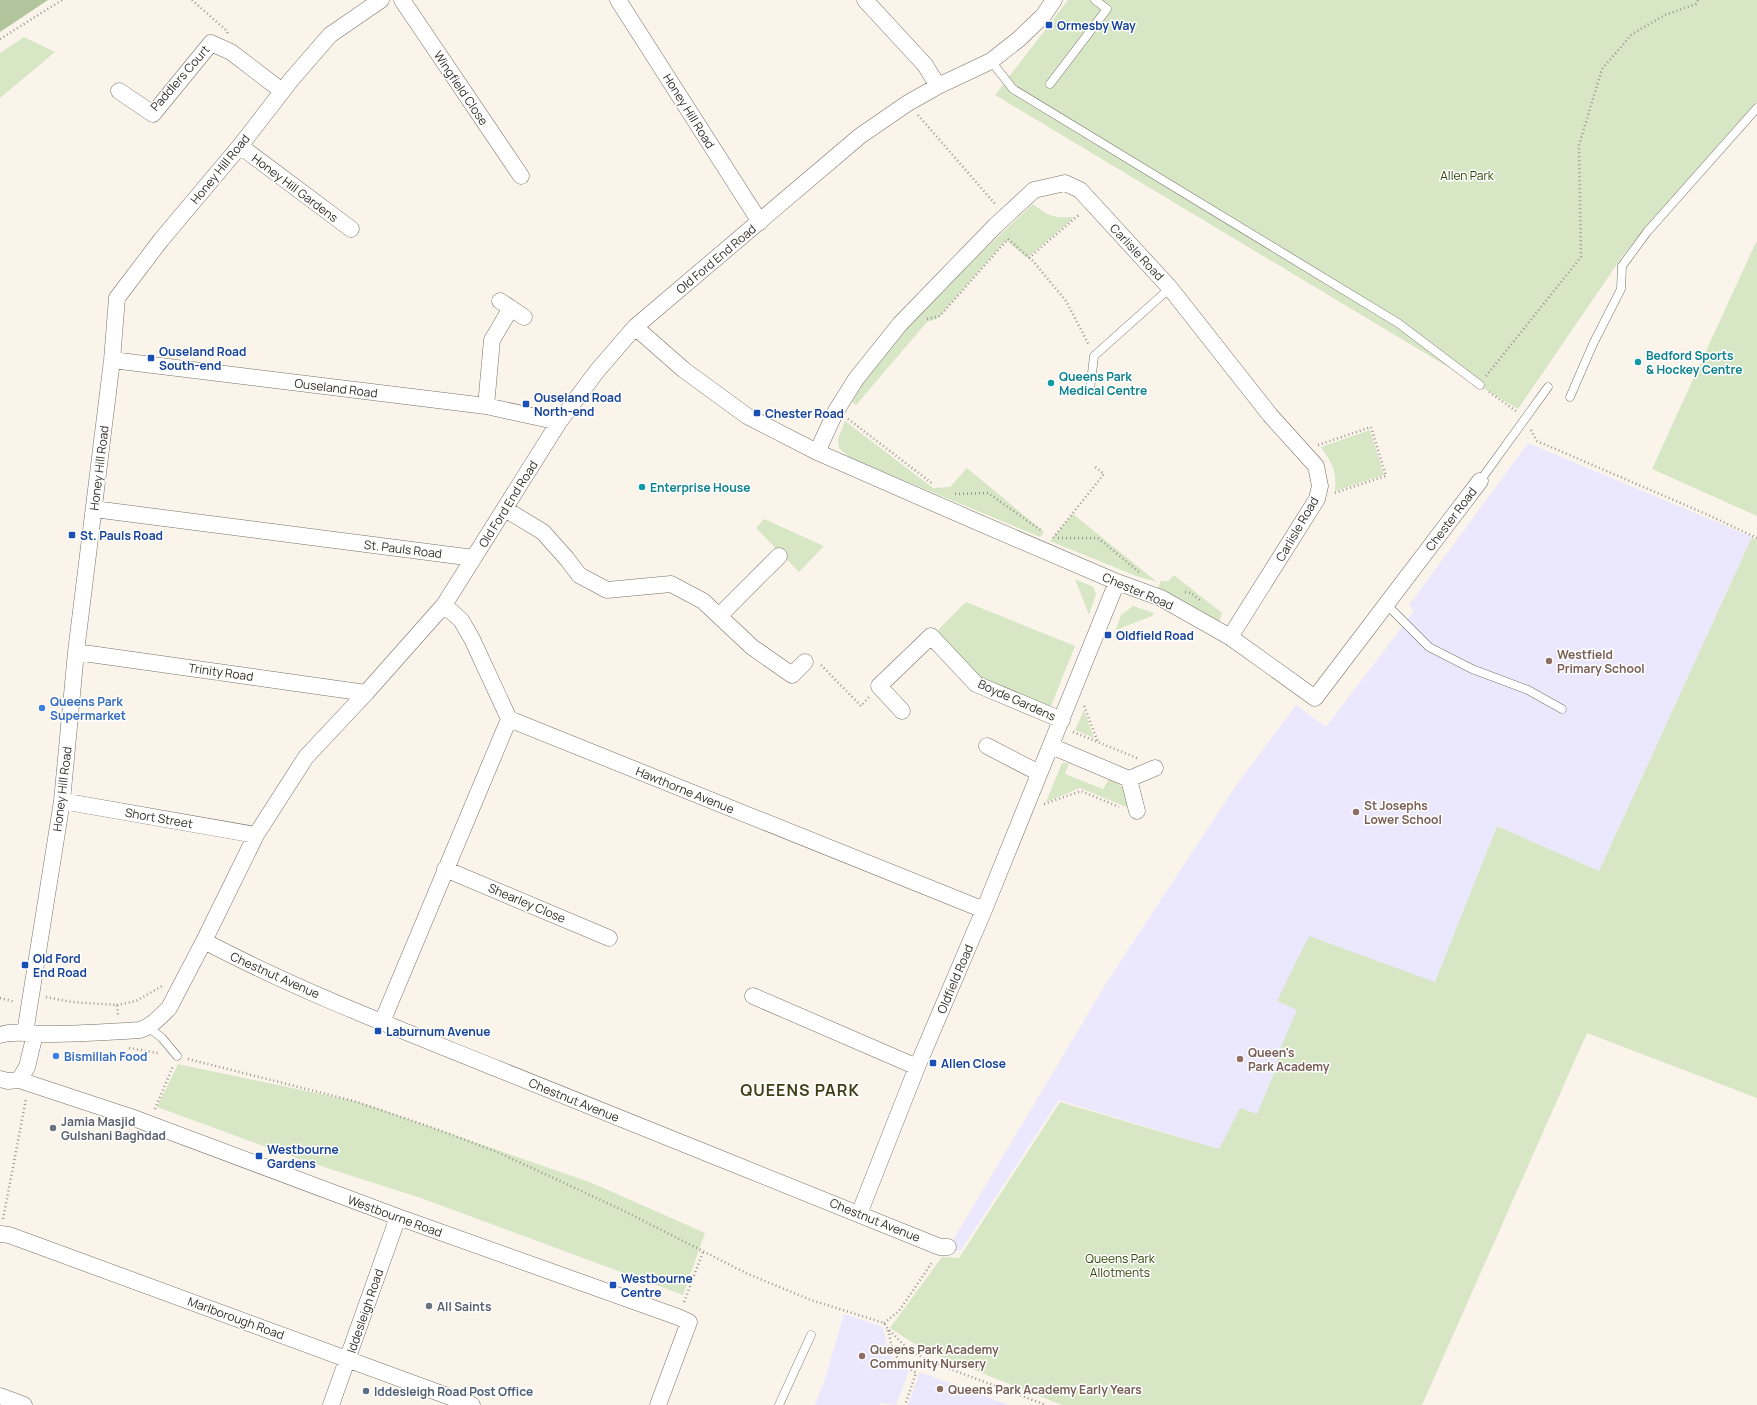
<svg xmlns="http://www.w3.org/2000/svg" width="1757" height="1405" viewBox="0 0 1757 1405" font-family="Manrope,sans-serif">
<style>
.education{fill:#ebe8fe}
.green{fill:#d7e6c5}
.forest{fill:#b2c59c}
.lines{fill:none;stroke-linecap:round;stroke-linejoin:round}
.lane-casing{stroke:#777169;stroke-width:9}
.street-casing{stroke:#777169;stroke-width:17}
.path{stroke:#9b9690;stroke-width:2.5;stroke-dasharray:1 3;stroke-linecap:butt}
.lane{stroke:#fff;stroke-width:8}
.street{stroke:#fff;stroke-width:16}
.transit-dot{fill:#1a4fb4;stroke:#fff;stroke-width:1.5}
.culture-dot{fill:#0f9aa8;stroke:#fff;stroke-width:1.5}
.education-dot{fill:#8d6e63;stroke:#fff;stroke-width:1.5}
.shop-dot{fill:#3f7fe0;stroke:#fff;stroke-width:1.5}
.worship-dot{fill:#6b7280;stroke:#fff;stroke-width:1.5}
.service-dot{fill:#5c6f8a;stroke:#fff;stroke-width:1.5}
.labels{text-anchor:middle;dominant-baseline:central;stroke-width:3;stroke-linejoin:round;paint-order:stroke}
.transit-label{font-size:12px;font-weight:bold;fill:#164399;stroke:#fff;text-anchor:start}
.street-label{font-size:12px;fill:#302d2a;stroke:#fff}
.park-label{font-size:12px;fill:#2f4605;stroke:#fff}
.culture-label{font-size:12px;font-weight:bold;fill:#0d838f;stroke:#fff;text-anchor:start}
.education-label{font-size:12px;font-weight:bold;fill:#785e54;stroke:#fff;text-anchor:start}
.shop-label{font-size:12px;font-weight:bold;fill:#366cbe;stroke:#fff;text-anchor:start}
.worship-label{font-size:12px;font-weight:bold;fill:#5b616d;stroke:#fff;text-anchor:start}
.service-label{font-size:12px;font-weight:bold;fill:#4e5e75;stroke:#fff;text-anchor:start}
.district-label{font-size:16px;font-weight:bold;letter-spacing:1px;fill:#3f3e15;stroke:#fff}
</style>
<rect width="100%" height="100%" fill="#fbf4eb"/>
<!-- education -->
<path class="education" d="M 1528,443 L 1752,537 L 1599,871 L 1497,826 L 1436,982 L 1219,1149 L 1059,1100 L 961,1250 L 945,1251 L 953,1240 L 1107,982 L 1235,787 L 1296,705 L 1326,727 L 1414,611 L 1409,605 Z
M 844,1314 L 883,1327 L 888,1349 L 896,1364 L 909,1371 L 896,1405 L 880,1403 L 880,1405 L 815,1405 L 825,1379 Z
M 920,1372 L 1009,1405 L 908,1405 Z"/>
<!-- green -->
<path class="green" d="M 1068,0 L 1757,0 L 1757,102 L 1624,254 L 1518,409 L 995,95 Z
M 24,37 L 55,52 L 0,98 L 0,53 Z
M 1033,204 C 1050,217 1054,218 1075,217 L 1027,258 L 1006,240 L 937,319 L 927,322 L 856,405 L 852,402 L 870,371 L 924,306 Z
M 1756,242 L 1757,243 L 1757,516 L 1652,469 Z
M 845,421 L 933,488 L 950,487 L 967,468 L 1044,532 L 1040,537 L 850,458 L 839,448 L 838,439 Z
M 1370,430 L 1384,475 L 1335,491 C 1337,471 1332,463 1321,447 Z
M 1073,514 L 1157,582 L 1136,576 L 1050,541 Z
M 764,519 L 824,546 L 799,572 L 756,528 Z
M 1752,537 L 1757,540 L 1757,1098 L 1587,1033 L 1422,1405 L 1062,1405 L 924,1350 L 890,1328 L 942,1257 L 959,1258 L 1060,1102 L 1219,1149 L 1240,1108 L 1257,1114 L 1277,1066 L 1279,1051 L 1297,1010 L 1277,1001 L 1309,936 L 1435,982 L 1497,826 L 1599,871 Z
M 1174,575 L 1222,613 L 1219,622 L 1158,588 L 1161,581 L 1168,581 Z
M 1075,579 L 1093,587 L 1096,594 L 1089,615 Z
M 966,602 L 1075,646 L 1049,711 L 981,680 L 937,631 Z
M 1133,606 L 1154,613 L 1152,616 L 1116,630 L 1121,615 Z
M 1084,710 L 1094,738 L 1075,730 Z
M 1062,763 L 1069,763 L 1065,774 L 1103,789 L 1109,779 C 1126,787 1126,790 1129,808 L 1080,788 L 1046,802 Z
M 178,1064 L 354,1101 L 374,1107 L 592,1183 L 705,1233 L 683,1295 L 421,1198 L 302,1160 L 157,1107 Z"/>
<!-- forest -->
<path class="forest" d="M 0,0 L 48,0 L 0,32 Z"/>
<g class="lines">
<defs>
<path id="lane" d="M 991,61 L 1013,89 L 1398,323 L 1480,385
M 1050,84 L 1107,9 L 1095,0
M 1090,390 L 1094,356 L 1170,288
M 1570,397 L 1593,344 L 1621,289 L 1622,266 L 1647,232 L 1757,108
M 1480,481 L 1548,387
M 1386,604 L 1429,647 L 1472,669 L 1528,690 L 1562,709
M 148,1027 L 162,1038 L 177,1056
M 779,1405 L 811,1335"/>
<path id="street" d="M 402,0 L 521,176
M 618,0 L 760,222
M 865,0 L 925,65 L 938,86
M 119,91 L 153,114 L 211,43 L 231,52 L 282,91
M 240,146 L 351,229
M 500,301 L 524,317
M 635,327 L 684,370 L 747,416 L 817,452 L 968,518 L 1117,582 L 1161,598 L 1230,637 L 1315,698 L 1480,481
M 112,360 L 486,406 L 559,422
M 486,406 L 492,340 L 511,308
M 817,452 L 836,411 L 856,379 L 900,324 L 995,226 L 1034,190 L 1065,183 L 1080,190 L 1170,288 L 1270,415 L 1316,466 L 1320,486 L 1317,499 L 1230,637
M 94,509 L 474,558
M 505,509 L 543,532 L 567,559 L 579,575 L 607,590 L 671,584 L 703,601 L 752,647 L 792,675 L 805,662
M 444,605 L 461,620 L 472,639 L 509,719 L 984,910
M 720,615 L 779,556
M 76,652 L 366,693
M 902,711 L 879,686 L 931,636 L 976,684 L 1062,720
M 987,746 L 1039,773
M 1051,746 L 1129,779 L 1155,768
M 1129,779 L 1137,811
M 62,801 L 256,835
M 445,869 L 609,938
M 204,941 C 299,991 399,1029 498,1069 C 645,1129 793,1187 940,1247 L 948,1247
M 753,996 L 917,1067
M 382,1022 L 509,719
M 25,1033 L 62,801 L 76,652 L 112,360 L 117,298 L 161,240 L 240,146 L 291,80 L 330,35 L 381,0
M 0,1035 C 15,1030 31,1034 46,1034 C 77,1034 109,1032 140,1030 C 152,1026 160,1017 169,1008 L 204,941 L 256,835 L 306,757 L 366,693 L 444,605 L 559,422 L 597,371 L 635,327 L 860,136 L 908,103 L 938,86 L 991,61 L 1019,39 L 1043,16 L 1054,0
M 0,1079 L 8,1081 L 19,1080 L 131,1117 L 398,1217 L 678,1317 L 689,1322 L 658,1405
M 19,1080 L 27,1067 L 35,1034
M 859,1214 L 917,1067 L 984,910 L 1117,582
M 0,1234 L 9,1235 L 472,1405
M 0,1396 L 24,1405
M 331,1405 L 398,1217"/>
</defs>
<!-- lane casing -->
<use href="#lane" class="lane-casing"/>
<!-- street casing -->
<use href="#street" class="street-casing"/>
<!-- path -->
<path class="path" d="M 192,0 L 227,31 L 228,34
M 0,39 L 62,0
M 918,115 L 996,205
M 1008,239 L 1033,261 L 1066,301 L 1089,345
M 1029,258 L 1080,214
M 927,319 L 940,316 L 1008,239
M 1486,376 L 1581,257 L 1579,145 L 1602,69 L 1632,34 L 1665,15 L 1696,4 L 1698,0
M 1489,392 L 1516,411
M 848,419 L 933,484
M 1531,430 L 1537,441 L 1706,514 L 1757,538
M 1318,445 L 1371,427 L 1386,476 L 1334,493
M 955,494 L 988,493 L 1042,531
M 1053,538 L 1104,474 L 1094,466
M 1058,538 L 1098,538 L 1139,572
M 1185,592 L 1191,593 L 1201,601
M 821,665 L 861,706 L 869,697
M 1084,706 L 1098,742
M 1073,732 L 1137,758
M 1044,804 L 1081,791 L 1119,807
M 46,997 L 72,1002 L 117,1005 L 118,1015
M 0,998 L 15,1002
M 117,1005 L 136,1001 L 162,986
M 129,1048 L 158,1053
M 188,1059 L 354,1101 L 439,1130 L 497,1152 L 560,1181 L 624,1211 L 748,1274 L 811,1300 L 884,1323 L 888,1329 L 908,1349 L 929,1361 L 1046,1405
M 155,1109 L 173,1066
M 3,1219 L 26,1099
M 684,1302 L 703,1252
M 884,1323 L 899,1311 L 933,1261
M 888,1330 L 892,1347 L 899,1361 L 916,1373 L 905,1405"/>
<!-- lane -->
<use href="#lane" class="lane"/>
<!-- street -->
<use href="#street" class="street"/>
</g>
<!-- markers -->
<g class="transit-dot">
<rect x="1045" y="21" width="8" height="8" rx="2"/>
<rect x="147" y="354" width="8" height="8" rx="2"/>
<rect x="522" y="400" width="8" height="8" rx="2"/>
<rect x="753" y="409" width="8" height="8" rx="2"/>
<rect x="68" y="531" width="8" height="8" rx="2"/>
<rect x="1104" y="631" width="8" height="8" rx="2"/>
<rect x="21" y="961" width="8" height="8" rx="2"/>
<rect x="374" y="1027" width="8" height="8" rx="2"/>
<rect x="929" y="1059" width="8" height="8" rx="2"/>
<rect x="255" y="1152" width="8" height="8" rx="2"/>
<rect x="609" y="1281" width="8" height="8" rx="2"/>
</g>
<g class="culture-dot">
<circle cx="1638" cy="362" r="4"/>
<circle cx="1051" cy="383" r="4"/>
<circle cx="642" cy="487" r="4"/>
</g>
<g class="education-dot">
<circle cx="1549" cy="661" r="4"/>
<circle cx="1356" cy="812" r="4"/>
<circle cx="1240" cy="1059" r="4"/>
<circle cx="862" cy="1356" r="4"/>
<circle cx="940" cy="1389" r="4"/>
</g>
<g class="shop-dot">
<circle cx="42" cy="708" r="4"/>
<circle cx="56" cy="1056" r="4"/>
</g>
<g class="worship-dot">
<circle cx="53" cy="1128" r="4"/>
<circle cx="429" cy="1306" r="4"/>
</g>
<circle class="service-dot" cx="366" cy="1391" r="4"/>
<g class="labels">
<!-- transit labels -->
<g class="transit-label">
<text x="1057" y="25">Ormesby Way</text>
<text x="159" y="351">Ouseland Road<tspan x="159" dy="14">South-end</tspan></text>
<text x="534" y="397">Ouseland Road<tspan x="534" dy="14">North-end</tspan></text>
<text x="765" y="413">Chester Road</text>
<text x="80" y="535">St. Pauls Road</text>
<text x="1116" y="635">Oldfield Road</text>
<text x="33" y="958">Old Ford<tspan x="33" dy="14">End Road</tspan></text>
<text x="386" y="1031">Laburnum Avenue</text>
<text x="941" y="1063">Allen Close</text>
<text x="267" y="1149">Westbourne<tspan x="267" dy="14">Gardens</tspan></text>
<text x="621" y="1278">Westbourne<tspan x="621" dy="14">Centre</tspan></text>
</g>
<!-- street labels -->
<g class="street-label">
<text transform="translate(180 78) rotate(-49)">Paddlers Court</text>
<text transform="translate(461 88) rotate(56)">Wingfield Close</text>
<text transform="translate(689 111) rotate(58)">Honey Hill Road</text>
<text transform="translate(220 169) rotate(-51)">Honey Hill Road</text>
<text transform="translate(295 188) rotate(37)">Honey Hill Gardens</text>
<text transform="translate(1137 252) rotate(47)">Carlisle Road</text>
<text transform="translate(716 259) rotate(-40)">Old Ford End Road</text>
<text transform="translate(336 388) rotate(7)">Ouseland Road</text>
<text transform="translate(99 468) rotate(-83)">Honey Hill Road</text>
<text transform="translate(508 504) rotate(-58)">Old Ford End Road</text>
<text transform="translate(1451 519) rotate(-53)">Chester Road</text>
<text transform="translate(1297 529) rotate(-60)">Carlisle Road</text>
<text transform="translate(403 549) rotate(7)">St. Pauls Road</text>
<text transform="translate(1138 591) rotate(23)">Chester Road</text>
<text transform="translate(221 672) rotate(8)">Trinity Road</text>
<text transform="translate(1017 700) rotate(24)">Boyde Gardens</text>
<text transform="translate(62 789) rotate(-83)">Honey Hill Road</text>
<text transform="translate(685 790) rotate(22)">Hawthorne Avenue</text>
<text transform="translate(159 818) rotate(10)">Short Street</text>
<text transform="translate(527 903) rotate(23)">Shearley Close</text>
<text transform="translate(275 975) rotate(24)">Chestnut Avenue</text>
<text transform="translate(955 979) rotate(-67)">Oldfield Road</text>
<text transform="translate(574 1100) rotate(22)">Chestnut Avenue</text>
<text transform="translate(395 1216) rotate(20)">Westbourne Road</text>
<text transform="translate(875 1220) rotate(22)">Chestnut Avenue</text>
<text transform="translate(365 1311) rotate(-71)">Iddesleigh Road</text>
<text transform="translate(236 1318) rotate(20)">Marlborough Road</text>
</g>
<!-- park labels -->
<g class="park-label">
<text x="1467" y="175">Allen Park</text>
<text x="1120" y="1258">Queens Park<tspan x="1120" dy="14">Allotments</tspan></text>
</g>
<!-- culture labels -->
<g class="culture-label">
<text x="1646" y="355">Bedford Sports<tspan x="1646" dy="14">&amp; Hockey Centre</tspan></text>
<text x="1059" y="376">Queens Park<tspan x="1059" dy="14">Medical Centre</tspan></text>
<text x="650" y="487">Enterprise House</text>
</g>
<!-- education labels -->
<g class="education-label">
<text x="1557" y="654">Westfield<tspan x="1557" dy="14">Primary School</tspan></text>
<text x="1364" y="805">St Josephs<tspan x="1364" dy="14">Lower School</tspan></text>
<text x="1248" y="1052">Queen's<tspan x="1248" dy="14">Park Academy</tspan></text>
<text x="870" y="1349">Queens Park Academy<tspan x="870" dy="14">Community Nursery</tspan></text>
<text x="948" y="1389">Queens Park Academy Early Years</text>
</g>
<!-- shop labels -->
<g class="shop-label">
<text x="50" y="701">Queens Park<tspan x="50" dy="14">Supermarket</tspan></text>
<text x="64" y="1056">Bismillah Food</text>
</g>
<!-- worship labels -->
<g class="worship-label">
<text x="61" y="1121">Jamia Masjid<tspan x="61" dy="14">Gulshani Baghdad</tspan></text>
<text x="437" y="1306">All Saints</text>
</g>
<!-- service labels -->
<g class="service-label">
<text x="374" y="1391">Iddesleigh Road Post Office</text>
</g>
<!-- district labels -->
<g class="district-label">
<text x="800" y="1090">QUEENS PARK</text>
</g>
</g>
</svg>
